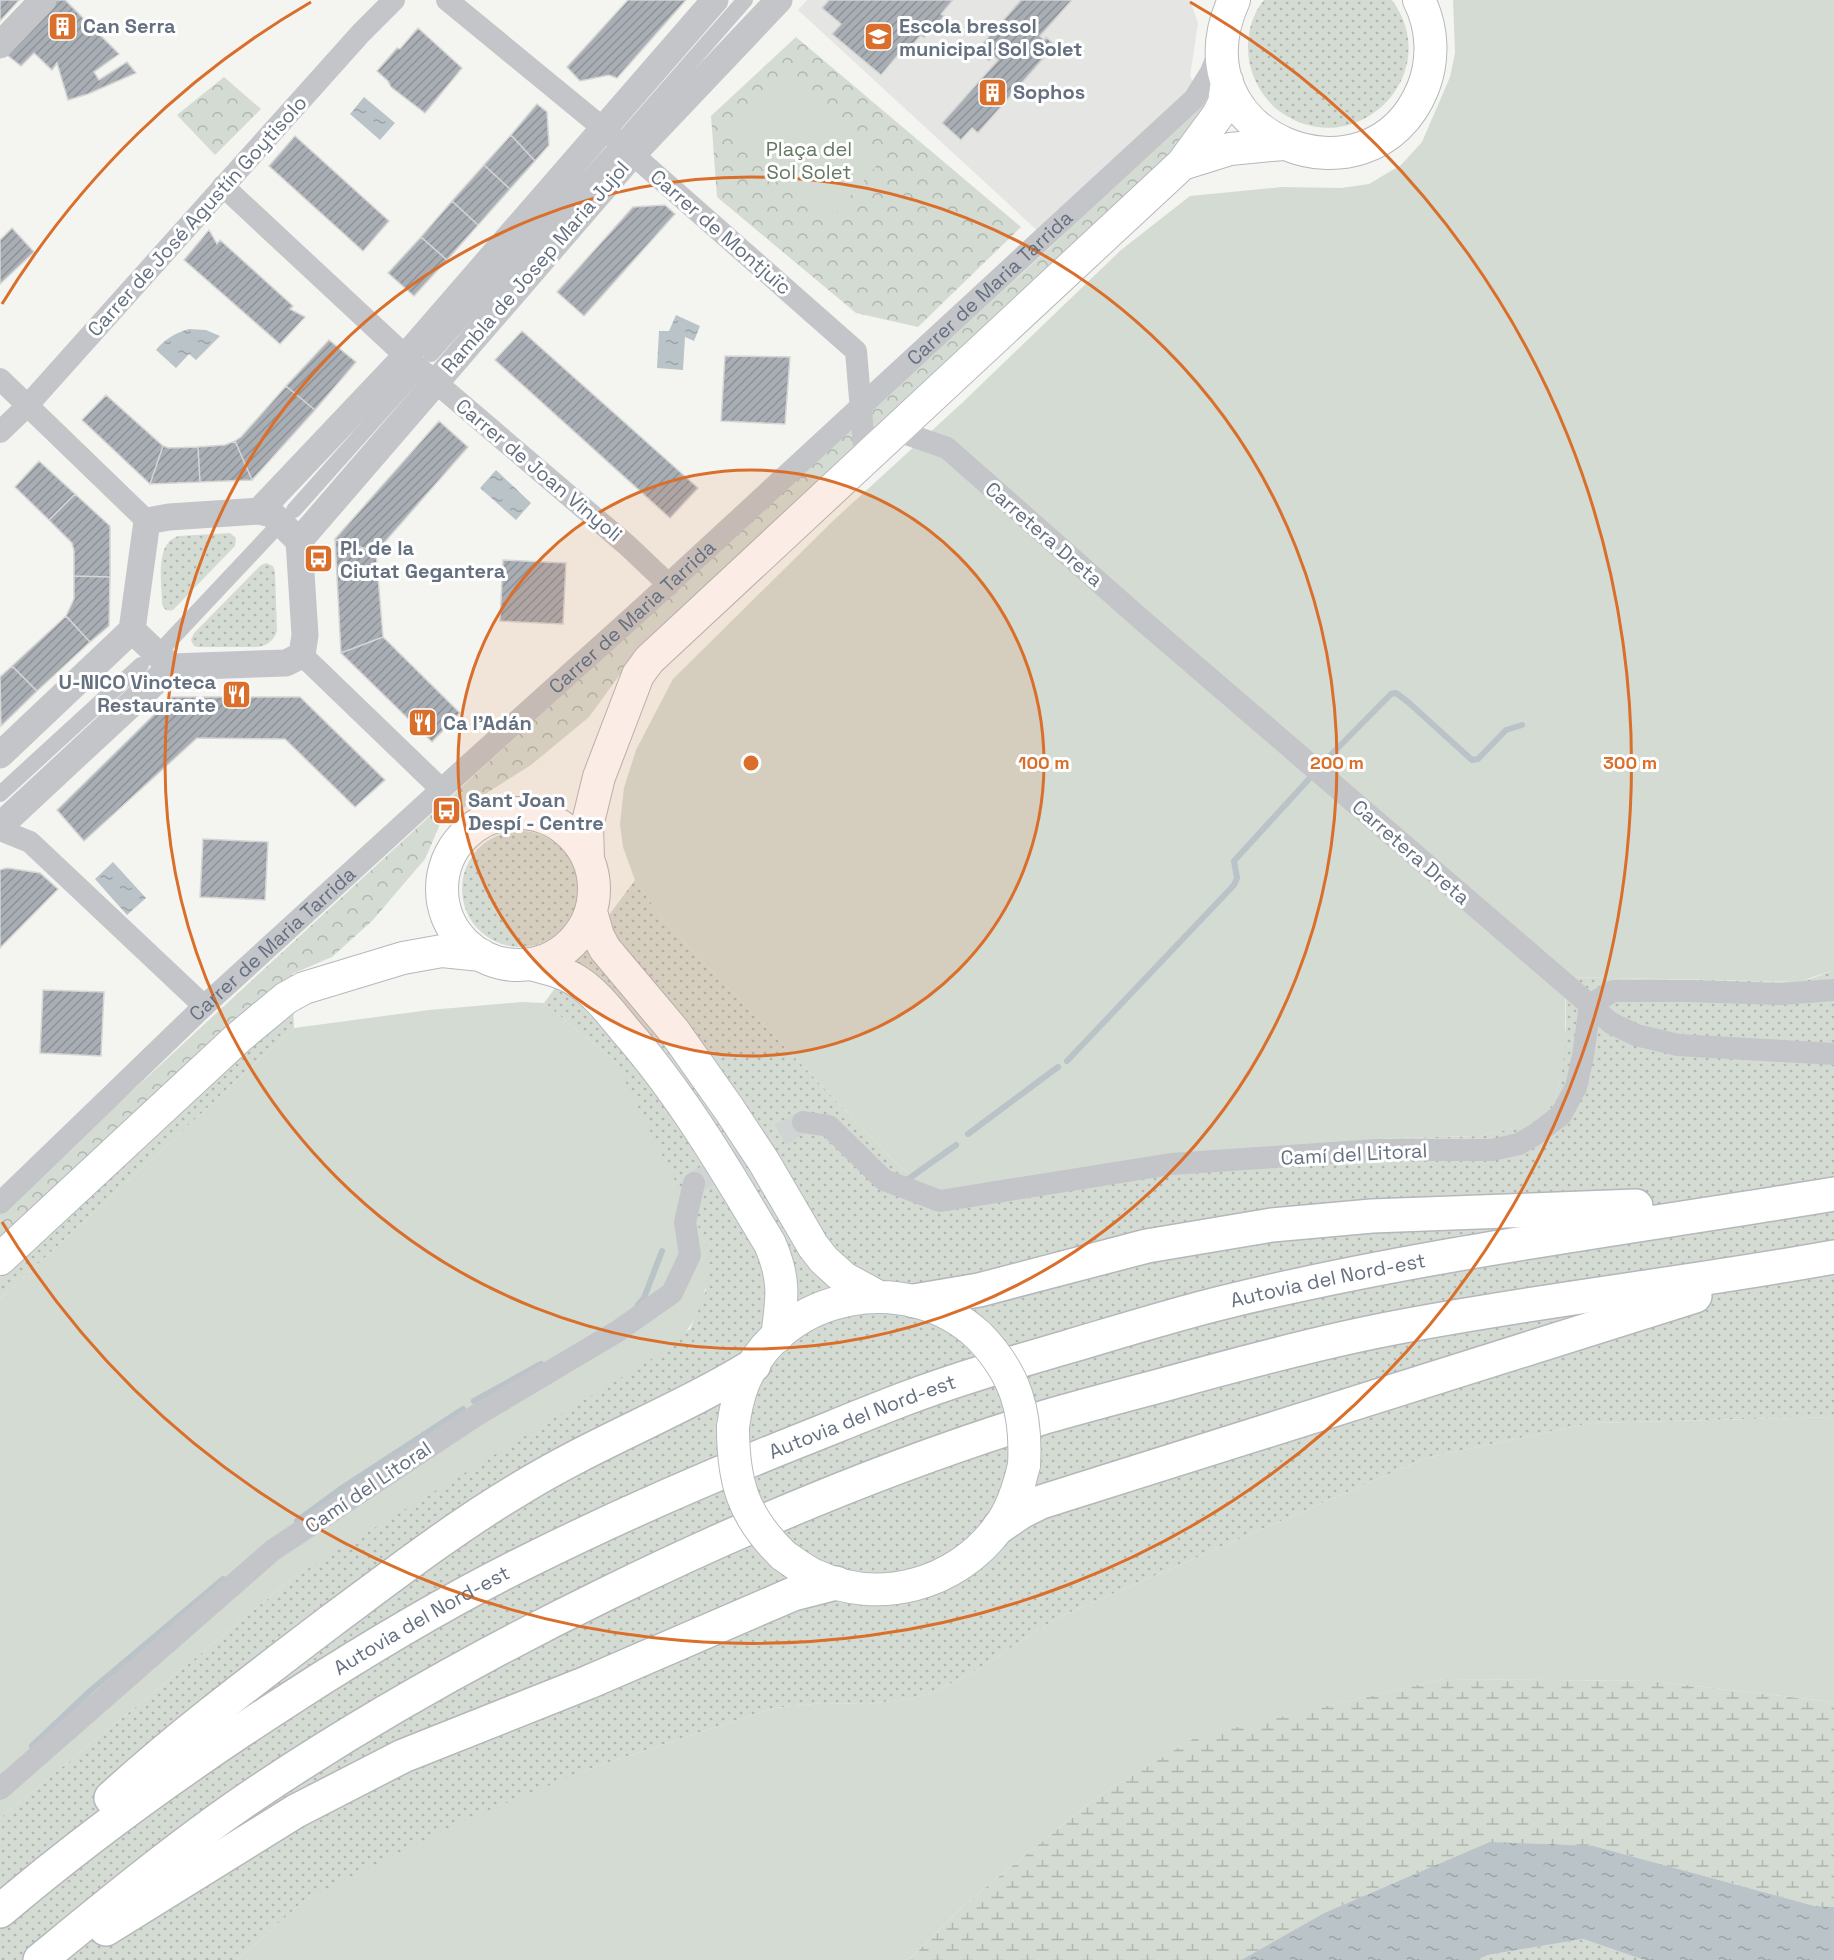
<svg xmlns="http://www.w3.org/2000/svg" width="1834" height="1960" viewBox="0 0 1834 1960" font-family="'Space Grotesk',sans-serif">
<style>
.built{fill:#e5e6e4}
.grass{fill:url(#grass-dots)}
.forest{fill:url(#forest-crowns)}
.wetland{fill:url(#wetland-marsh)}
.garden{fill:#d4dbd2}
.water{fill:url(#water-ripples)}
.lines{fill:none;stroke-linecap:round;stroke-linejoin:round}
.stream{stroke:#bac3c8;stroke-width:6}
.building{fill:url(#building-hatch);stroke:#d5d6d4;stroke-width:1.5}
.minor-tunnel{stroke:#d0d4d5;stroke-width:22;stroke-dasharray:22 11;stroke-linecap:butt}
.secondary-casing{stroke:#b5b8bd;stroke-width:34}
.motorway-casing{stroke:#b5b7bb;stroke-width:36}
.pedestrian{stroke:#c3c5c9;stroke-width:16}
.minor{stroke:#c3c5c9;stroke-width:22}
.tertiary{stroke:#c3c5c9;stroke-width:27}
.secondary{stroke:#fff;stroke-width:32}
.motorway{stroke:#fff;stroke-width:33}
.secondary-bridge-casing{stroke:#b5b8bd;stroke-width:34;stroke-linecap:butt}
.secondary-bridge{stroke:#fff;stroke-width:32}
.ring{fill:none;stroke:#da6f2b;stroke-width:3}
.labels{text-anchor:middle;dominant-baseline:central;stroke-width:6;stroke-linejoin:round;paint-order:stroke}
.poi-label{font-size:20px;font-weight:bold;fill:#657081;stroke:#fff;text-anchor:start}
.park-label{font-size:20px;fill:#647863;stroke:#fff}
.street-label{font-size:20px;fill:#657081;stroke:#fff}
.centre{fill:#da6f2b;stroke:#fff;stroke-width:3}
.ring-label{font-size:18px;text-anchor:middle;font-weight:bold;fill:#da6f2b;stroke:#fff;stroke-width:6;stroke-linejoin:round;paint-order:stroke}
</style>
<defs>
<pattern id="grass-dots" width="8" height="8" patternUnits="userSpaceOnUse" patternTransform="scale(1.5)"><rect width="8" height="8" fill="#d4dbd2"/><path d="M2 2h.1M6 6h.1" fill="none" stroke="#b0b6b0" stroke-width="1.8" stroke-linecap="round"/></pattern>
<pattern id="forest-crowns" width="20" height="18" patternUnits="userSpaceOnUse" patternTransform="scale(1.5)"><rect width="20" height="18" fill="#d4dbd2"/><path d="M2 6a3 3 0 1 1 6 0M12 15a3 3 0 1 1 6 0" fill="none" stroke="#b0b6b0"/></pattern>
<pattern id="wetland-marsh" width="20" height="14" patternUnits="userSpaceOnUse" patternTransform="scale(1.5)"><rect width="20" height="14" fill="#d4dbd2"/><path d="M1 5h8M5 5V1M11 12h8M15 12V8" fill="none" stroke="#b0b6b0"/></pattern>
<pattern id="water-ripples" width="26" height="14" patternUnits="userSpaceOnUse" patternTransform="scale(1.5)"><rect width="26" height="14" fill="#bac3c8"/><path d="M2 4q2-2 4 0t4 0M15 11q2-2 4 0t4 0" fill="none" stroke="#9ba3a8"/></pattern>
<pattern id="building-hatch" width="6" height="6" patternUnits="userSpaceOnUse" patternTransform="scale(1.5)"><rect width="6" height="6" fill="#a9aeb5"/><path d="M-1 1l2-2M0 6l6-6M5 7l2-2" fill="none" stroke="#8d9299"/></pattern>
</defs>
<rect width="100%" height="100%" fill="#f4f5f1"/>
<!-- built -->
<path class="built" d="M 807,0 L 1190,0 L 1198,23 L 1190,77 L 1206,98 L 1053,245 L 798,10 Z"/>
<!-- grass -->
<path class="grass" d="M 1264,0 L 1392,0 C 1447,75 1354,166 1279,111 C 1265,100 1254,83 1250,65 C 1245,43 1249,18 1264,0 Z
M 230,533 L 236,538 L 235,546 L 173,610 C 167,612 163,609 162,603 C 162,584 154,542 179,536 Z
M 266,563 L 273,566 L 275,572 L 277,631 C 274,641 266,646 257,647 L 198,647 L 194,646 L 191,640 L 194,633 L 261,565 Z
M462 889a58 58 0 1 1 116 0a58 58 0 1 1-116 0Z
M 635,880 L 664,921 L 890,1157 L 926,1190 L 1240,1150 L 1396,1138 L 1480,1136 L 1542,1121 L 1558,1089 L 1562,1068 L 1566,1025 L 1566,977 L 1786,982 L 1810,979 L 1834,970 L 1834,1417 L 1591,1423 L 1426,1458 L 1057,1618 L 980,1668 L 936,1691 L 915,1698 L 868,1704 L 822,1703 L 774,1708 L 589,1769 L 305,1900 L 237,1960 L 0,1960 L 0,1818 L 294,1577 L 690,1329 L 706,1290 L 615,1061 L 544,1003 Z
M 292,974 L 294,1028 L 0,1299 L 0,1243 Z
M 1583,1939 L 1644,1960 L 1477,1960 L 1488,1955 Z"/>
<!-- forest -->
<path class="forest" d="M 796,37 L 1021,227 L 918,327 L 856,313 L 717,197 L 711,116 Z
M 224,77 L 261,109 L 215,155 L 177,115 Z
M 1206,98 L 1205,121 L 1126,199 L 640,647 L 589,717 L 531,765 L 441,822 L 425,859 L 372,921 L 332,957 L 292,974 L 0,1243 L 0,1213 L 433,813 L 1053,245 Z"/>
<!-- wetland -->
<path class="wetland" d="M 1443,1679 L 1652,1681 L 1834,1702 L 1834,1907 L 1815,1906 L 1594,1846 L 1402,1880 L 1324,1913 L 1241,1960 L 909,1960 L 965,1904 L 1097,1797 L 1197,1736 Z"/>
<!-- garden -->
<path class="garden" d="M 1453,0 L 1834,0 L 1834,970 L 1798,982 L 1566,977 C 1564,1025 1571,1079 1543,1121 L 1480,1136 L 1396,1138 L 1240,1150 L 1026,1181 L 926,1190 L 890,1157 L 664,921 L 635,880 L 623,847 L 620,824 L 624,788 L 636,750 L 673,679 L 835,519 L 962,403 L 1121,250 L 1190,196 L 1282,187 L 1341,188 L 1369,184 L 1401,165 L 1422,142 L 1450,77 L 1455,53 Z
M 781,76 L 879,163 L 832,217 L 733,130 Z
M 522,1002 L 544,1003 L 615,1061 L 706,1242 C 711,1283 704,1313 676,1344 L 294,1577 L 0,1818 L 0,1299 L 294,1028 L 429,1010 Z
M 1834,1417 L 1834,1702 L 1652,1681 L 1443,1679 L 1198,1736 L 1097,1797 L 965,1904 L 909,1960 L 237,1960 L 305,1900 L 467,1819 L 589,1769 L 774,1708 L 822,1703 L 868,1704 L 915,1698 L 936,1691 L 980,1668 L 1057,1618 L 1426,1458 L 1591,1423 Z"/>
<!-- water -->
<path class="water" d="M 364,97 L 395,123 L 380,140 L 350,114 Z
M 676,315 L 700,326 L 694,341 L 685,337 L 683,370 L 657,368 L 659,331 L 669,331 Z
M 189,329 L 206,330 L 220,336 L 196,360 L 189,354 L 176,368 L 156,350 C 165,339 175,333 189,329 Z
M 496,470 L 531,503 L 516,520 L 480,488 Z
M 113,862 L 146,898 L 127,915 L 95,879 Z
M 1490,1842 L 1594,1846 L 1815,1906 L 1834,1907 L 1834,1960 L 1644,1960 L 1583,1939 L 1488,1955 L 1477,1960 L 1241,1960 L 1324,1913 Z"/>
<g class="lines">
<!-- stream -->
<path class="stream" d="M 1319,767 L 1391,694 L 1396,693 L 1408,702 L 1472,760 L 1478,759 L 1506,730 L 1522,725
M 1067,1061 L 1234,885 L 1237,878 L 1234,861 L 1309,779
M 968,1134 L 1058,1067
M 907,1180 L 956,1145
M 638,1305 L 644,1298 L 662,1251
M 474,1401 L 541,1364
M 297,1521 L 342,1488 L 463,1409
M 32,1746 L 90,1691 L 223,1579"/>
</g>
<!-- building -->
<path class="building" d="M 0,0 L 19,0 L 0,21 Z
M 56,0 L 65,0 L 119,54 L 94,72 L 99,80 L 127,62 L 136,73 L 88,94 L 68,100 L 57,63 L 52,70 L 34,53 L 21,66 L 7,55 Z
M 628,0 L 686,0 L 617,78 L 609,75 L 580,81 L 567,67 Z
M 829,0 L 953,0 L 941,14 L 944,16 L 924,38 L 921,35 L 902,57 L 898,55 L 881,75 L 832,34 L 841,24 L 822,8 Z
M 1021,0 L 1072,0 L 1040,36 L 1044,40 L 1046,37 L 1055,45 L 978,133 L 972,128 L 961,140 L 942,123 L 998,60 L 994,56 L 989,61 L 977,50 Z
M 418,28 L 462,68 L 425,113 L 391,87 L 388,81 L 377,71 L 397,48 L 400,49 Z
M 537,104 L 547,112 L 549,145 L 535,161 L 511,135 Z
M 511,135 L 535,161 L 510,189 L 484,165 Z
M 295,136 L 389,221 L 363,251 L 269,166 Z
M 484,165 L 510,189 L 478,225 L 452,201 Z
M 452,201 L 478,225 L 447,260 L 421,237 Z
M 665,205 L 675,214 L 584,316 L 557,292 L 633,207 Z
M 12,228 L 34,252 L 0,284 L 0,240 Z
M 209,230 L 217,244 L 220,240 L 293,306 L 290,309 L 305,317 L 280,344 L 184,260 Z
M 421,237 L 447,260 L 414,296 L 388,273 Z
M 522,331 L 698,488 L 670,518 L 495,360 Z
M 329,340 L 356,362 L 315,410 L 286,386 Z
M 725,356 L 790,357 L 785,424 L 721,421 Z
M 286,386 L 315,410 L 252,480 L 235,441 L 241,437 Z
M 106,395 L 163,446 L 150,484 L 82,420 Z
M 439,421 L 468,447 L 376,552 L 335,539 Z
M 235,441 L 252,480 L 200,482 L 198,447 L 225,445 Z
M 163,446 L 169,448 L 198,447 L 200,482 L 150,484 Z
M 39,461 L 75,494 L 49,520 L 15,487 Z
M 75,494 L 110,526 L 110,577 L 74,576 L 74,551 L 72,543 L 49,520 Z
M 335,539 L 376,552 L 383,637 L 341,653 Z
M 503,560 L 566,563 L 563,624 L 500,621 Z
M 74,576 L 110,577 L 109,626 L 90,642 L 66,616 L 74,599 Z
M 66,616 L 90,642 L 37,691 L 12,666 Z
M 383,637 L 460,713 L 432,742 L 341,653 Z
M 12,666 L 37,691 L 1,726 L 0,677 Z
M 172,697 L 300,697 L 385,780 L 355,807 L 285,739 L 197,738 L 84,841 L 57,810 Z
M 203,839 L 268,842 L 265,900 L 200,897 Z
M 7,868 L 40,873 L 58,889 L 0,948 L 0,870 Z
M 43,990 L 104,992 L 101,1056 L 40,1053 Z"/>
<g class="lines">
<!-- minor-tunnel -->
<path class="minor-tunnel" d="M 694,1183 L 803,1122"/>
<defs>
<path id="secondary" d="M 1234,0 C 1171,138 1371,216 1423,88 C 1434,60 1433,28 1419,0
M 1182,164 L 1230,149 L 1283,144
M442 889a76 76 0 1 1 152 0a76 76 0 1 1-152 0Z
M 588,859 L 587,826 L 599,777 L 638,675 L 649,660 L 1182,164 L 1218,115 L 1224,103 L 1227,81
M 591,912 L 598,936 L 605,949 L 674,1031 L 729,1109 L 764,1162 L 813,1246 L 824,1260 L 844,1278 L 877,1296
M 530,964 C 546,968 563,972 577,981 C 596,993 610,1012 625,1030 C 682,1095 726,1170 770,1244 C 786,1281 782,1299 777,1337
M 0,1259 L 239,1037 L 286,998 L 304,988 L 403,958 L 442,951 L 481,955
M 733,1427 C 735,1412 738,1396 744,1382 C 783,1291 908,1269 979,1336
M 783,1555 C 793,1562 803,1570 814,1575 C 878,1606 956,1585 998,1528 C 1012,1510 1019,1487 1024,1465"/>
<g id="motorway">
<path d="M 914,1301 L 979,1290 L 1147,1246 L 1272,1225 L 1372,1216 L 1636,1206"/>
<path d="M 999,1527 L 1021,1512 L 1041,1502 L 1695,1296"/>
<path d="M 111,1798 C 180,1735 256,1678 331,1621 C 393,1575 454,1528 521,1488 C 596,1442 679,1411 754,1365"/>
<path id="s2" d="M 0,1911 C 92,1833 190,1763 291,1698 C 367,1649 445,1602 526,1562 C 616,1517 708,1477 801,1440 C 836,1426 870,1412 904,1399 C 957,1379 1012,1363 1067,1347 C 1118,1332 1169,1316 1221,1303 C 1423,1253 1630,1228 1834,1194"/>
<path d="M 106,1929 L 296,1811 L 403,1756 L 589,1682 L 793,1594 L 836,1583"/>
<path d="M 40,1960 C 111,1902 182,1843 258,1792 C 370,1717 487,1652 608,1593 C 749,1524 895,1463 1045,1417 C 1083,1406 1121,1396 1159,1386 C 1234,1365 1311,1344 1388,1329 C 1536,1300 1686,1284 1834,1257"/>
</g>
</defs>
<!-- secondary casing -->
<use href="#secondary" class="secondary-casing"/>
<!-- motorway casing -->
<use href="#motorway" class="motorway-casing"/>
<!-- pedestrian -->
<path class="pedestrian" d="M 626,136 L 745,0
M 431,354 L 611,153
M 294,510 L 416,373
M 164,647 L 273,531
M 0,794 L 141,665"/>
<!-- minor -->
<g class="minor">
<path d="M 447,0 L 604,129 L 856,351 L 865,458"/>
<path d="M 223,186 L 413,363 L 628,546 L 669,585"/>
<path d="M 0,379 L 147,521"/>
<path d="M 895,430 L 947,448 L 1143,621 L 1611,1023 L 1636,1035 L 1678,1045 L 1834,1054"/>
<path d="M 0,432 L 27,406 L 361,33 L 394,0"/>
<path d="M 302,655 L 441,789"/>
<path d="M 0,830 L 30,842 L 204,1006"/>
<path d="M 803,1122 L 829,1126 L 884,1180 L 940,1201 L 1171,1164 L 1377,1150 L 1492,1150 L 1519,1144 L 1536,1134 L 1561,1115 L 1576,1087 L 1583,1056 L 1590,1005 L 1613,991 L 1688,991 L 1781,994 L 1834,990"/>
<path id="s1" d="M 0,1203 L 204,1006 L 434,796 L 647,604 L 1194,99 L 1211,72 L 1221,46"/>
<path d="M 0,1789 L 273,1550 L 477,1415 L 618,1331 L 672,1293 L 690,1255 L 685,1222 L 694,1183"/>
</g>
<!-- tertiary -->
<path class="tertiary" d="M 0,45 L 43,0
M 259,511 L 406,356 L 715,0
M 299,541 L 632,155 L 779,0
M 0,755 L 132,630
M 0,826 L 171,667 L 286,663 L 302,655 L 305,635 L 299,541 L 272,514 L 259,511 L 169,517 L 147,521 L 132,630 L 171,667"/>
<!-- secondary -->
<use href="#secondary" class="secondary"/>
<!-- motorway -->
<use href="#motorway" class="motorway"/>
<defs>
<path id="secondary-bridge" d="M 979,1336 C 1016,1374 1027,1413 1024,1465
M 733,1427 C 733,1482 743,1516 783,1555"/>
</defs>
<!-- secondary-bridge casing -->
<use href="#secondary-bridge" class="secondary-bridge-casing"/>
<!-- secondary-bridge -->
<use href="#secondary-bridge" class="secondary-bridge"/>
</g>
<!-- distance rings -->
<circle cx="751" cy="763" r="293" fill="#da6f2b" fill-opacity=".12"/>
<g class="ring">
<circle cx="751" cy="763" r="293"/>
<circle cx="751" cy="763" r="586"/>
<path d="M2 304A879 879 0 0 1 311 2M1190 2A879 879 0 1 1 2 1222"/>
</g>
<!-- icons -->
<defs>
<symbol id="building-square" viewBox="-11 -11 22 22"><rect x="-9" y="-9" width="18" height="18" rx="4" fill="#da6f2b" stroke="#fff"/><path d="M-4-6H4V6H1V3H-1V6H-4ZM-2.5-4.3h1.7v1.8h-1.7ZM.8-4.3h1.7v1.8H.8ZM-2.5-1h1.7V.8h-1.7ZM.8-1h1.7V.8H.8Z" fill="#fff"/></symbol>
<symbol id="school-square" viewBox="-11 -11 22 22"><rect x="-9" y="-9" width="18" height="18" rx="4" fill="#da6f2b" stroke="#fff"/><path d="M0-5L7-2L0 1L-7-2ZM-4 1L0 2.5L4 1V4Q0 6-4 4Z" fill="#fff"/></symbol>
<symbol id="bus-square" viewBox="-11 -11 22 22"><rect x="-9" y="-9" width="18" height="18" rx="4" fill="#da6f2b" stroke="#fff"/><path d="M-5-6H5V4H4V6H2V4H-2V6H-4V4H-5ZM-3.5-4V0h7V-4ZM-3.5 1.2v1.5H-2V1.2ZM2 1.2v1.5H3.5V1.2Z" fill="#fff"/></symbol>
<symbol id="restaurant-square" viewBox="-11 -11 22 22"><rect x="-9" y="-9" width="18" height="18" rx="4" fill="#da6f2b" stroke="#fff"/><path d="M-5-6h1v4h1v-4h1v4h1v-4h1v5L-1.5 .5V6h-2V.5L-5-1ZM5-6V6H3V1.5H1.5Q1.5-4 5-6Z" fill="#fff"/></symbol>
</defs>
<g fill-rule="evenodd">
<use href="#building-square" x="46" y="10" width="33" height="33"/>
<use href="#school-square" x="862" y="20" width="33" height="33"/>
<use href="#building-square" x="976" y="76" width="33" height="33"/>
<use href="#bus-square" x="302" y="542" width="33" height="33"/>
<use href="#restaurant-square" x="220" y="678" width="33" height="33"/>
<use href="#restaurant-square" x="406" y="706" width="33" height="33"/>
<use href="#bus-square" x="430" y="794" width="33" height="33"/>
</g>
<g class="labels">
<!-- poi labels -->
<g class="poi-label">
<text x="83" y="26">Can Serra</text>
<text x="899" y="26">Escola bressol<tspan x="899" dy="23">municipal Sol Solet</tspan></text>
<text x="1013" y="92">Sophos</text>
<text x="340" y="548">Pl. de la<tspan x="340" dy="23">Ciutat Gegantera</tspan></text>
<text x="216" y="682" text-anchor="end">U-NICO Vinoteca<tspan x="216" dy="23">Restaurante</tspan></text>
<text x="443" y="723">Ca l'Adán</text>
<text x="468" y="800">Sant Joan<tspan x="468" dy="23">Despí - Centre</tspan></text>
</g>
<!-- park labels -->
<g class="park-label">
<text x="809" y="149">Plaça del<tspan x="809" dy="23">Sol Solet</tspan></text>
</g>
<!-- street labels -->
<g class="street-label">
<text transform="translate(197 216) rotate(-48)">Carrer de José Agustín Goytisolo</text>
<text transform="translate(721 232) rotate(41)">Carrer de Montjuïc</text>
<text transform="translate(535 267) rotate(-49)">Rambla de Josep Maria Jujol</text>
<text stroke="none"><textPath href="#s1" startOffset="1348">Carrer de Maria Tarrida</textPath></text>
<text transform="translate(539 470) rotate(40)">Carrer de Joan Vinyoli</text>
<text transform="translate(1044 534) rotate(41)">Carretera Dreta</text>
<text stroke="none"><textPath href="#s1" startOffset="862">Carrer de Maria Tarrida</textPath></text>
<text transform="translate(1411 852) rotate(41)">Carretera Dreta</text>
<text stroke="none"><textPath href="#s1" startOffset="376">Carrer de Maria Tarrida</textPath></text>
<text transform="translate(1354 1154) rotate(-3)">Camí del Litoral</text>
<text stroke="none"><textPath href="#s2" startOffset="1485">Autovia del Nord-est</textPath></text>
<text stroke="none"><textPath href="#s2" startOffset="999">Autovia del Nord-est</textPath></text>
<text transform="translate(368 1487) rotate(-34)">Camí del Litoral</text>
<text stroke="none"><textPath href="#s2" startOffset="513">Autovia del Nord-est</textPath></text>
</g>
</g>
<circle cx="751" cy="763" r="9" class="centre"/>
<g class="ring-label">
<text x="1044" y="769">100 m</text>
<text x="1337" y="769">200 m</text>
<text x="1630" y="769">300 m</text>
</g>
</svg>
